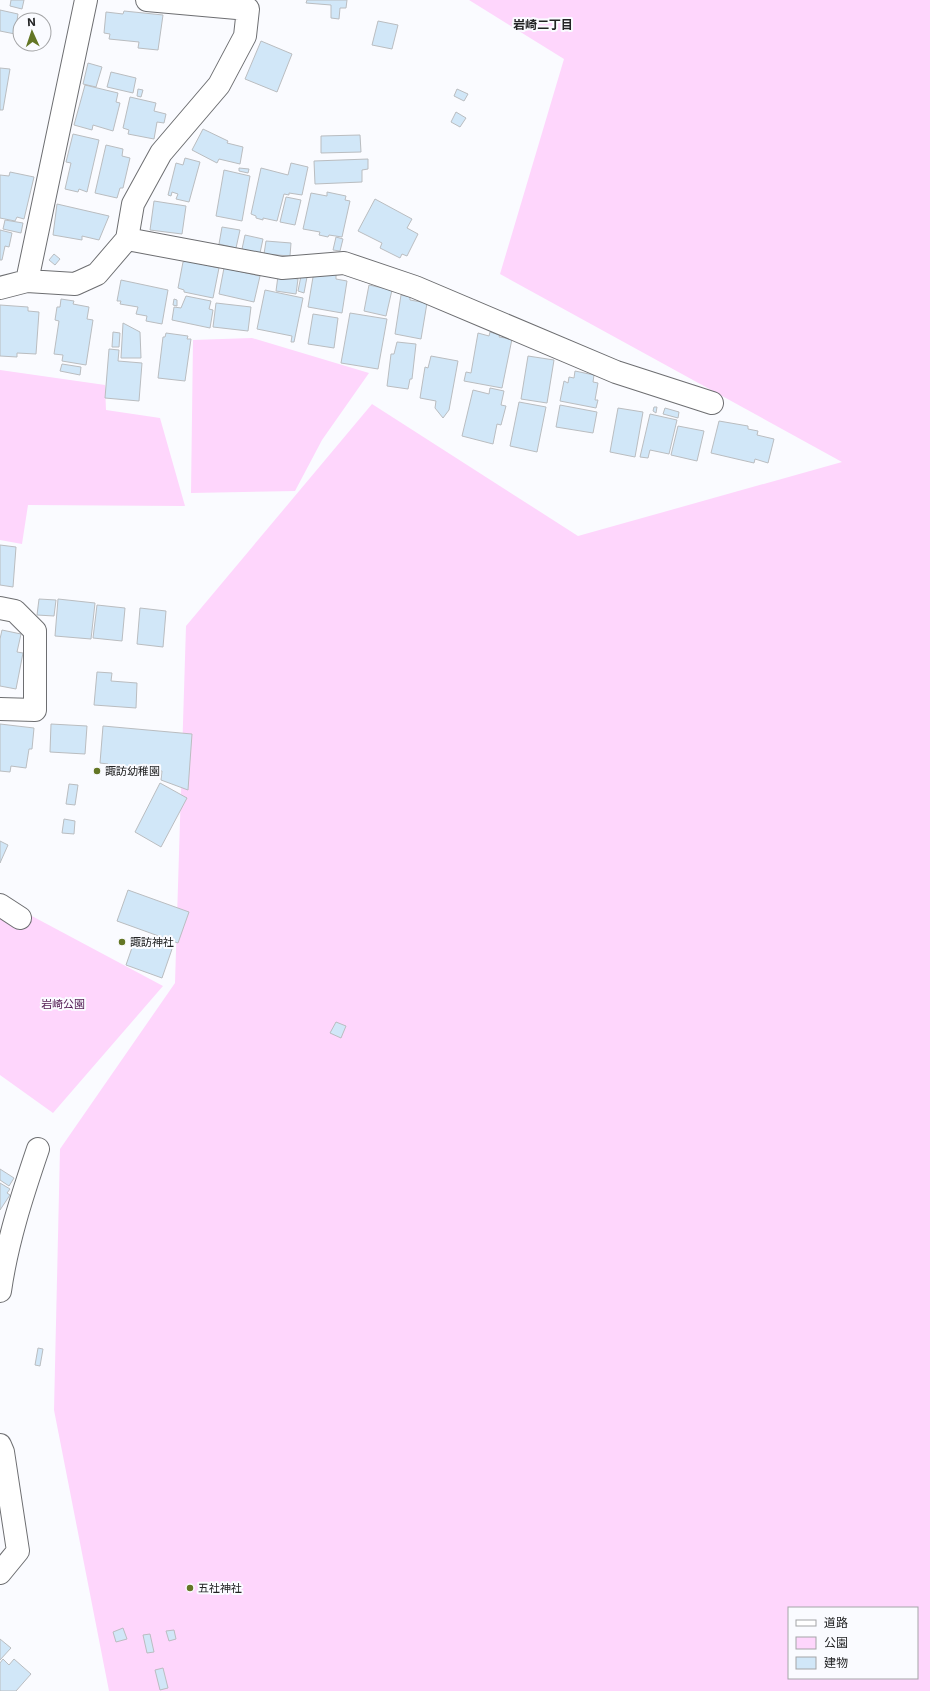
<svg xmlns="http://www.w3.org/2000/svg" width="930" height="1691" viewBox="0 0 930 1691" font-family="Inter,'Noto Sans JP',sans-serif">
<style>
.green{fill:#fed6fc;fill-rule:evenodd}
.building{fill:#d1e7f8;stroke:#babdc0}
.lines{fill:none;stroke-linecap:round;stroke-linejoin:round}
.street-casing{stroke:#6d6e71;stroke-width:24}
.street{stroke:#fff;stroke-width:22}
.poi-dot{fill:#637625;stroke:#fafbff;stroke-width:1.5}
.labels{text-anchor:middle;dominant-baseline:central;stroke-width:4;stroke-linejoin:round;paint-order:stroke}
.poi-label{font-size:11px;fill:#222324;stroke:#fafbff;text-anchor:start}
.park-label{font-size:11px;fill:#511951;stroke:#fafbff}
.neighbourhood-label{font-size:12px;font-weight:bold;fill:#222324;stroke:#fafbff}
</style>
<rect width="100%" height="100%" fill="#fafbff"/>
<!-- green -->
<path class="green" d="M 469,0 L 930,0 L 930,1691 L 109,1691 L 54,1410 L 60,1149 L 175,983 L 186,626 L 372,404 L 578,536 L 842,462 L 500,274 L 564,59 ZM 789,1608 L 917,1608 L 917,1678 L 789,1678 Z
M 252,338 L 369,373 L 322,440 L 295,491 L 191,493 L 193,340 Z
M 0,370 L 105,385 L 106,410 L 160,418 L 185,506 L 28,505 L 22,544 L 0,540 Z
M 0,899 L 163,986 L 53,1113 L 0,1075 Z"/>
<!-- building -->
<path class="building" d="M 11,0 L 24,0 L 22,9 L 10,6 Z
M 307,0 L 347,0 L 346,8 L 340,8 L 339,19 L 331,18 L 331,5 L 306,3 Z
M 0,10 L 18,14 L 15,34 L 0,31 Z
M 124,11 L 163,15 L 158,50 L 138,48 L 139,42 L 109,39 L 110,34 L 104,33 L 106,12 L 123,14 Z
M 378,21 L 398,25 L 392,49 L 372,45 Z
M 261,41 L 292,54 L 277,92 L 245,79 Z
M 88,63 L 102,67 L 96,87 L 83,84 Z
M 0,68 L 10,69 L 3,110 L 0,110 Z
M 111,72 L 136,78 L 133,93 L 107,87 Z
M 85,85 L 118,93 L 116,102 L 120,103 L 113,131 L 93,125 L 92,130 L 74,125 Z
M 138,89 L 143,90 L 141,97 L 137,96 Z
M 457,89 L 468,94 L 464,101 L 454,96 Z
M 130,97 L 156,103 L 154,111 L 166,114 L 164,123 L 157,122 L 154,139 L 128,134 L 129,130 L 123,128 Z
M 456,112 L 466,118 L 460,127 L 451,122 Z
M 203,129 L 228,141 L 227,143 L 243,147 L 240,164 L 219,159 L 217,163 L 192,150 Z
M 73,134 L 99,140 L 87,192 L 79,189 L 78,192 L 65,189 L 71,163 L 66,162 Z
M 360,135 L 361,152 L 321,153 L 321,136 Z
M 106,145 L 123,149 L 122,156 L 130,158 L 123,188 L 120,188 L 117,198 L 95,193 Z
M 185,158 L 200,162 L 189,202 L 176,199 L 178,194 L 172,192 L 171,196 L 168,195 L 176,163 L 183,165 Z
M 368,159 L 368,169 L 362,170 L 362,182 L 315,184 L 314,161 Z
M 291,163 L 308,167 L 302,195 L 289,193 L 289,195 L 284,194 L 277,221 L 263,218 L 263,220 L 256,218 L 256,216 L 251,214 L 261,168 L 288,175 Z
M 239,168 L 249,169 L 248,173 L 239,171 Z
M 224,170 L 250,176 L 242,221 L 216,216 Z
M 10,172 L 34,177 L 24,219 L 17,217 L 15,221 L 0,218 L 0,175 L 9,176 Z
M 327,192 L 346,196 L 345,200 L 350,201 L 342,237 L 329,235 L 328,237 L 319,235 L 320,232 L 303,229 L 311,193 L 327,196 Z
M 286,197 L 301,200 L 295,225 L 280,222 Z
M 375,199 L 412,219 L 407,228 L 418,234 L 407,256 L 402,254 L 400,258 L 380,248 L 382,243 L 358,231 Z
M 154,201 L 186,206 L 182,234 L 150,230 Z
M 57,204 L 109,216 L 99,240 L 82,236 L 82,240 L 53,235 Z
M 5,220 L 23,223 L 21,233 L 3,229 Z
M 222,227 L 240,230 L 236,248 L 219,244 Z
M 0,230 L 12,233 L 9,247 L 5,246 L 2,260 L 0,260 Z
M 245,235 L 263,239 L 260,253 L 242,249 Z
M 336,237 L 343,239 L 340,251 L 333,250 Z
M 266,241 L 291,243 L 290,256 L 264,254 Z
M 54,254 L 60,259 L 55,265 L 49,260 Z
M 187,261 L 219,268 L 213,298 L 184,292 L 184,290 L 178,288 L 183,262 Z
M 224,268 L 260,276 L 254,302 L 219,294 Z
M 336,274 L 336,279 L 347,281 L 342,313 L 308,307 L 313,277 Z
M 278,276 L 298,279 L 296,294 L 276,291 Z
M 301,276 L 307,277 L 304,293 L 298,291 Z
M 121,280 L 168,290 L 162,324 L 146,321 L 147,316 L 136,314 L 138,307 L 120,304 L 121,301 L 117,301 Z
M 369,285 L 392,290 L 386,316 L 364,311 Z
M 265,290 L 303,298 L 294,342 L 291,342 L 292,336 L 257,329 Z
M 401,295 L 410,297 L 410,300 L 427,303 L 421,339 L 395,334 Z
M 186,296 L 211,301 L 209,309 L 213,310 L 210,328 L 172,320 L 174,307 L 181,308 Z
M 61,299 L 74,301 L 73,304 L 89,307 L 87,319 L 93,320 L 86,365 L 62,361 L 63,355 L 54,354 L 59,321 L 55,320 L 57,307 L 60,307 Z
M 174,299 L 177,300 L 177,306 L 173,305 Z
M 216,303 L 251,307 L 248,331 L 213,327 Z
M 0,305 L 28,307 L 28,311 L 39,312 L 36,354 L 17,353 L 17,357 L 0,356 Z
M 350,313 L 387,319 L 378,369 L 341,363 Z
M 313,314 L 338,318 L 334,348 L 308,344 Z
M 123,323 L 140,332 L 141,358 L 121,358 Z
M 113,332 L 120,333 L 119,347 L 112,347 Z
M 490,332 L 500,335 L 499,337 L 512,339 L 502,388 L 464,381 L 466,372 L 471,373 L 478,333 L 489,336 Z
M 166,333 L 188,336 L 187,339 L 191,339 L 185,381 L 158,378 L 163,337 L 165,337 Z
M 397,342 L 416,344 L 412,379 L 410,379 L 408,389 L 387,386 L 391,354 L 394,354 Z
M 109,349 L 119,350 L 118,361 L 142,363 L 139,401 L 105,398 Z
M 431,356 L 458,361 L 449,410 L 443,418 L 435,408 L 436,401 L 420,398 L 425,367 L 428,368 Z
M 528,356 L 554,360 L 547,403 L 521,399 Z
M 62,364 L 81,367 L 80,375 L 60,371 Z
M 575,371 L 594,375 L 593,382 L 598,383 L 595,400 L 598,400 L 596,408 L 560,401 L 564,381 L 568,383 L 569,377 L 574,378 Z
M 490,388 L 504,391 L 501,405 L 506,406 L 501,425 L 497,424 L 493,444 L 462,436 L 473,390 L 489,394 Z
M 519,402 L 546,407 L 537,452 L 510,446 Z
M 560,405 L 597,412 L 593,433 L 556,427 Z
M 654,407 L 657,407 L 656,413 L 653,411 Z
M 618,408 L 643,412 L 635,457 L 610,452 Z
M 665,408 L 679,412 L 678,418 L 663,414 Z
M 650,414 L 677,420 L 669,454 L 650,450 L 648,458 L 640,457 Z
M 719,421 L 748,426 L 748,429 L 758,431 L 757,435 L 774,439 L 768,463 L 755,459 L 754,463 L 711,453 Z
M 678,426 L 704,431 L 697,461 L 671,455 Z
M 0,545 L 16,547 L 13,587 L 0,585 Z
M 39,599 L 56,600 L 54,616 L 37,615 Z
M 58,599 L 95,603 L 91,639 L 55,636 Z
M 97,605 L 125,608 L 122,641 L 93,638 Z
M 140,608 L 166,611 L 163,647 L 137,644 Z
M 2,630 L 21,634 L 17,652 L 23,653 L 16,689 L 0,686 L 0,639 Z
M 97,672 L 112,673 L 111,681 L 137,683 L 136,708 L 94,705 Z
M 0,724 L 34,728 L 32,749 L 29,749 L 26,768 L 11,766 L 10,772 L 0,771 Z
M 51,724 L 87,726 L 85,754 L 50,752 Z
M 103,726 L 192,734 L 188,790 L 161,780 L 162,771 L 108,767 L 108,764 L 100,763 Z
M 160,783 L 187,798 L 161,847 L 135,832 Z
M 69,784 L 78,785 L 75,805 L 66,804 Z
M 64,819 L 75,821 L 74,834 L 62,833 Z
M 0,841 L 8,845 L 0,863 Z
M 128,890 L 189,912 L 178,943 L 117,921 Z
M 136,936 L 172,949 L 162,978 L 126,965 Z
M 336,1022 L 346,1026 L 341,1038 L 330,1033 Z
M 0,1169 L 14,1178 L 9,1186 L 0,1180 Z
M 0,1183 L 10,1189 L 7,1193 L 10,1195 L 0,1210 Z
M 38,1348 L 43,1349 L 40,1366 L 35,1365 Z
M 123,1628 L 127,1639 L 116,1642 L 113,1632 Z
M 174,1630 L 176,1639 L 169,1641 L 166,1631 Z
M 150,1634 L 154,1652 L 147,1653 L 143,1635 Z
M 0,1639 L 11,1648 L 0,1660 Z
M 3,1659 L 9,1665 L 14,1659 L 31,1674 L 16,1691 L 0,1691 L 0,1663 Z
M 163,1668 L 168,1688 L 160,1690 L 155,1670 Z"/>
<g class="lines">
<defs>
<path id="street" d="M 127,239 L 133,204 L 161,153 L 219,85 L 245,36 L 248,9 L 147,0
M 27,281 L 86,0
M 0,288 L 27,281 L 75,284 L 97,274 L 127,239 L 282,268 L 344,263 L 415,287 L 616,372 L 712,403
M 0,608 L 15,611 L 35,631 L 35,710 L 0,709
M 0,905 L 20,918
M 0,1291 C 7,1242 22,1196 38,1149
M 0,1445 L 3,1452 L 18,1551 L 0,1573"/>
</defs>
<!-- street casing -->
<use href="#street" class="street-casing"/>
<!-- street -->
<use href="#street" class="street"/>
</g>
<!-- markers -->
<g class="poi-dot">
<circle cx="97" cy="771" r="4"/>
<circle cx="122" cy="942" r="4"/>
<circle cx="190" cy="1588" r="4"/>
</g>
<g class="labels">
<!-- poi labels -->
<g class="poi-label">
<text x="105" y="771">諏訪幼稚園</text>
<text x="130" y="942">諏訪神社</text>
<text x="198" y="1588">五社神社</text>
</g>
<!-- park labels -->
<g class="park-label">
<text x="63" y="1004">岩崎公園</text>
</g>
<!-- neighbourhood labels -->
<g class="neighbourhood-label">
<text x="543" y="24">岩崎二丁目</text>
</g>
</g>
<!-- legend -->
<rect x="788" y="1607" width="130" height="72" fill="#fafbff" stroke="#a4a5a7"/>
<rect x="796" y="1620" width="20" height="6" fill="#ffffff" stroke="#a4a5a7"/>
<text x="824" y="1627" font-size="12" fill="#222324">道路</text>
<rect x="796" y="1637" width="20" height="12" fill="#fed6fc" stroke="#a4a5a7"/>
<text x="824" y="1647" font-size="12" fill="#222324">公園</text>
<rect x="796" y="1657" width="20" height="12" fill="#d1e7f8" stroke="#a4a5a7"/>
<text x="824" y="1667" font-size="12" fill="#222324">建物</text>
<!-- north arrow -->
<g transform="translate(32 32) rotate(357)"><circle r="19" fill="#fafbff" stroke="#a4a5a7"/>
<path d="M0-3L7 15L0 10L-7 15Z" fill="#637625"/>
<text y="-6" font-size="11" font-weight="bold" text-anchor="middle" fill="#222324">N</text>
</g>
</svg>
